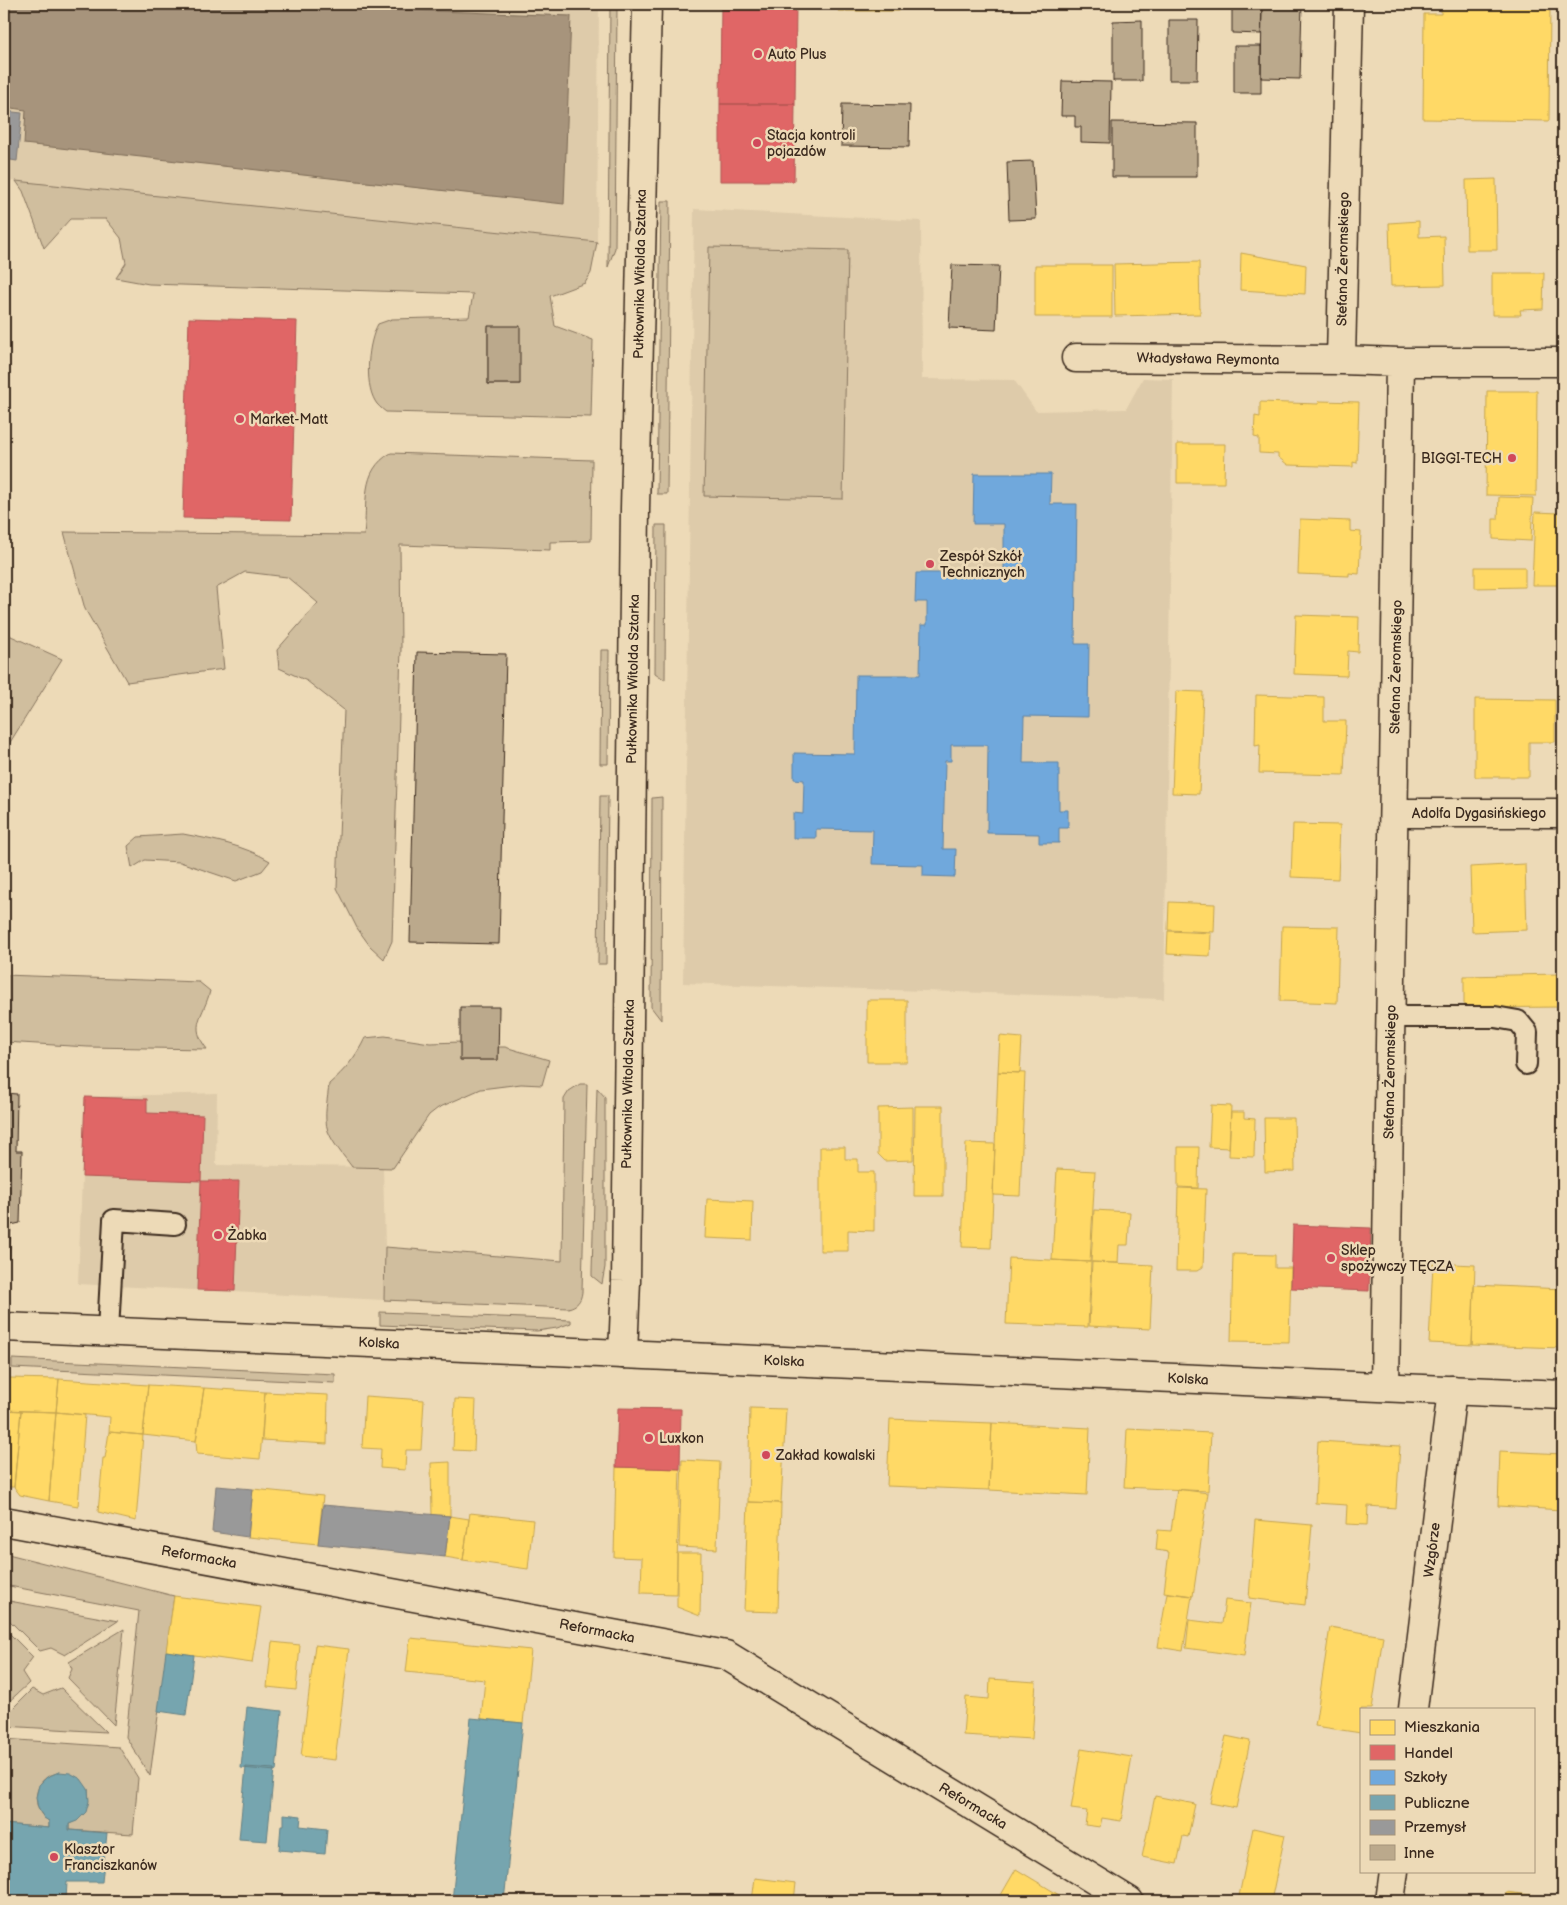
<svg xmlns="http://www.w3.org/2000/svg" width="1567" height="1905" viewBox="0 0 1567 1905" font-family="'Balsamiq Sans',sans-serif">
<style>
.built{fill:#decbaa}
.green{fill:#d0be9e;stroke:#86745e;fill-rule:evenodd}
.water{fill:#a7947b;stroke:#7c6a56}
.homes{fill:#ffd966;stroke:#c4a450}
.shops{fill:#e06666;stroke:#ae5450}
.schools{fill:#6fa8dc;stroke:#5f82a3}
.public{fill:#76a5af;stroke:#648084}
.industry{fill:#999;stroke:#7d7874}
.building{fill:#bba98c;stroke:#3b2a1e}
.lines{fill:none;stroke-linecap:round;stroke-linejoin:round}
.service-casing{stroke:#3b2a1e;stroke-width:24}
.minor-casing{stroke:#3b2a1e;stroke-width:31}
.tertiary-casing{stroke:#3b2a1e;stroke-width:31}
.service{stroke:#eddab7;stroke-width:20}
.minor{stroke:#eddab7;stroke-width:28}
.tertiary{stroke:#eddab7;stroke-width:28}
.poi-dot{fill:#d1495b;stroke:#eddab7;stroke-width:2}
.labels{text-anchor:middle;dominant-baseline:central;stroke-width:5;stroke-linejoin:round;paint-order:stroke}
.poi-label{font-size:14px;fill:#3b2a1e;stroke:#eddab7;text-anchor:start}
.street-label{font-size:14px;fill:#3b2a1e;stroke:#eddab7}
</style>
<rect width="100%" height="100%" fill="#eddab7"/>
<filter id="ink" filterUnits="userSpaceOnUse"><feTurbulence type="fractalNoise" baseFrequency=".02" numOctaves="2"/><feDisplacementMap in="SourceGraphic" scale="10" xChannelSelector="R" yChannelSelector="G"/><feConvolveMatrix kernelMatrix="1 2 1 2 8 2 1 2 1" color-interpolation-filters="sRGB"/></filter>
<g filter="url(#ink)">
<!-- built -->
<path class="built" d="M 4,4 L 599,4 L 597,242 L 4,180 Z
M 694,209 L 921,221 L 922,379 L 1014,380 L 1036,411 L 1126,409 L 1143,378 L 1173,379 L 1164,999 L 683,983 Z
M 217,1093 L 216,1165 L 383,1167 L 385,1247 L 384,1300 L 78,1284 L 85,1097 Z"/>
<!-- green -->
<path class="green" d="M 610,4 L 617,4 L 615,248 L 608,267 Z
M 16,181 L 597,242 L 591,273 L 585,283 L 550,296 L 555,326 L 593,340 L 591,417 L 386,412 C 382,409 377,405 375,401 C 364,382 368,342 378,324 L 392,319 L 469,317 L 473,294 L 149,284 L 116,278 L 126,263 L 121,238 L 106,219 L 70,219 L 44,248 L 23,191 ZM 488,327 L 520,384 L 488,384 Z
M 661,201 L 670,201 L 667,494 L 657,494 Z
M 709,247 L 848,250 L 843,499 L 704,496 Z
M 391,453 L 592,460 L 591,541 L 550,542 L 550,550 L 400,545 L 401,649 L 392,941 L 384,959 L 370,946 L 357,928 L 337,888 L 344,710 L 307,681 L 279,668 L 277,650 L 318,603 L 287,577 L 245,572 L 216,588 L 224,669 L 127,682 L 85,609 L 64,532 L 364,535 C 368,504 359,471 391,453 Z
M 656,525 L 666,525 L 665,680 L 655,673 Z
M 4,628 L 11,636 L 62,659 L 4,752 Z
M 601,650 L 609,650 L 608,764 L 600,764 Z
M 600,796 L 608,796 L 606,964 L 598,964 Z
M 662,797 L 661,1020 L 651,1007 L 652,798 Z
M 183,834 C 214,840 243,845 270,861 L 262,871 L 236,881 L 180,862 L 145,860 L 132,868 L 128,846 L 138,837 Z
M 4,975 L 199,982 L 210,991 C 204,1016 188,1025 207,1049 L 88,1047 L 4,1042 Z
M 385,1036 L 430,1043 L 461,1042 L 461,1060 L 498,1060 L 498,1047 L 505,1047 L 549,1060 L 542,1085 L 521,1084 L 481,1089 L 438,1108 L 429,1115 L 393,1168 L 352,1167 C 344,1156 333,1144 328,1131 C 323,1117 328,1098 329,1084 C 345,1070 356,1057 365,1038 Z
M 580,1084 L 587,1084 L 582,1292 C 581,1301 577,1306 568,1308 L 384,1300 L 385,1247 L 562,1261 L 564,1099 L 569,1091 Z
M 597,1088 L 605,1097 L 605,1267 L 602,1284 L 592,1276 L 592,1271 Z
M 380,1312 L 571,1320 L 571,1323 L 557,1328 L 537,1331 L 380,1325 Z
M 12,1359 L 335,1374 L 335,1383 L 12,1368 Z
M 4,1553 L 174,1596 L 150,1776 L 126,1737 L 139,1611 L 4,1585 Z
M 4,1600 L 118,1621 L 65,1655 L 51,1648 L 40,1651 L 4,1615 Z
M 4,1628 L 33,1657 L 22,1672 L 29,1683 L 4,1706 Z
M 124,1629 L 114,1725 L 68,1678 L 72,1669 L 69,1662 Z
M 61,1688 L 106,1732 L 4,1726 L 4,1717 L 32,1689 L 43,1695 Z
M 4,1739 L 119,1747 L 138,1778 L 133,1834 L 69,1830 L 69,1824 C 86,1817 90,1806 88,1789 L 59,1772 C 55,1774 50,1775 47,1777 C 32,1787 33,1812 49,1821 L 49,1828 L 4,1824 Z"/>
<!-- water -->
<path class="water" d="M 4,4 L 248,4 L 571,16 L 564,204 L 24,144 L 26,110 L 4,107 Z"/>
<!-- homes -->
<path class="homes" d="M 839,4 L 905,4 L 899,11 L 838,11 Z
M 1441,4 L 1550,4 L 1549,121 L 1423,119 L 1424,14 L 1441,14 Z
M 1496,179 L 1497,250 L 1467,250 L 1466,180 Z
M 1419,221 L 1419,237 L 1444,236 L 1445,285 L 1391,286 L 1389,223 Z
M 1241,253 L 1306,265 L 1305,294 L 1240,290 Z
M 1199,262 L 1200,314 L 1115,316 L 1114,264 Z
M 1035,265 L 1112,265 L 1112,317 L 1035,317 Z
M 1492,273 L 1544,273 L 1543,309 L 1520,310 L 1521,315 L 1492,315 Z
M 1487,391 L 1537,391 L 1536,496 L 1486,495 Z
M 1319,401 L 1359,402 L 1357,463 L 1353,462 L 1353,467 L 1288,465 L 1278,457 L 1278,454 L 1259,453 L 1259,438 L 1254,437 L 1255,416 L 1260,417 L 1260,402 L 1318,404 Z
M 1177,444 L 1225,444 L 1224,483 L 1177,483 Z
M 1499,497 L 1533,498 L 1531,541 L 1493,539 L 1493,519 L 1498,519 Z
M 1535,512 L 1560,513 L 1559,585 L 1532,585 Z
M 1300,519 L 1350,521 L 1350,531 L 1361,532 L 1359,574 L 1349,573 L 1349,576 L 1298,574 Z
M 1475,567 L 1525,567 L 1525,587 L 1475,588 Z
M 1560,589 L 1563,589 L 1563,655 L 1560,655 Z
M 1296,615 L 1359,617 L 1358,652 L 1348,651 L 1347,676 L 1294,674 Z
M 1176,691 L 1203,692 L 1199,794 L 1172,793 Z
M 1256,695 L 1324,697 L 1324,721 L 1346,721 L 1344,775 L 1259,773 L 1260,745 L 1255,746 Z
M 1475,699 L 1555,700 L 1555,742 L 1529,742 L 1529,777 L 1475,777 Z
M 1293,824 L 1340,825 L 1338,879 L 1291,877 Z
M 1525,864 L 1527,930 L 1472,932 L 1470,867 Z
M 1169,902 L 1215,904 L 1214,932 L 1168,930 Z
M 1282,926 L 1339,927 L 1337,1003 L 1280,1001 Z
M 1168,931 L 1211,933 L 1210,956 L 1167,954 Z
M 1559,974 L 1559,1007 L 1464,1008 L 1464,976 Z
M 867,1000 L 907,1000 L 907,1062 L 867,1062 Z
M 1000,1036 L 1022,1038 L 1020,1073 L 998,1072 Z
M 998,1072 L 1025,1073 L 1020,1196 L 993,1195 Z
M 1211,1105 L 1231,1106 L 1229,1148 L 1209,1147 Z
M 915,1106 L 943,1106 L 943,1196 L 914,1196 Z
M 913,1107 L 913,1160 L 885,1161 L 878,1154 L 878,1108 Z
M 1231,1112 L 1244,1112 L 1244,1118 L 1255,1119 L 1254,1157 L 1229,1156 Z
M 1264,1118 L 1294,1118 L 1295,1171 L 1265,1172 Z
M 966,1143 L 995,1144 L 991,1248 L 962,1247 Z
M 820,1147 L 845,1147 L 845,1159 L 858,1159 L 858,1172 L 874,1172 L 874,1231 L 848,1230 L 848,1251 L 820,1251 Z
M 1178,1147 L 1199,1147 L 1198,1188 L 1178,1187 Z
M 1057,1169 L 1095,1171 L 1090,1262 L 1052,1260 Z
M 1178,1188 L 1206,1189 L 1203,1267 L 1197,1271 L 1176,1271 Z
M 707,1199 L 753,1201 L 752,1240 L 705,1238 Z
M 1094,1210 L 1130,1212 L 1128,1245 L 1119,1245 L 1118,1263 L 1091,1262 Z
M 1233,1254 L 1275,1255 L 1275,1268 L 1291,1268 L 1289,1342 L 1231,1341 Z
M 1009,1258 L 1091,1262 L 1088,1327 L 1006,1324 Z
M 1092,1262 L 1153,1265 L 1150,1329 L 1089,1326 Z
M 1433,1263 L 1475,1265 L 1472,1345 L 1429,1343 Z
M 1474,1285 L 1563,1289 L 1563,1348 L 1472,1345 Z
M 4,1378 L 8,1378 L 6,1410 L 21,1411 L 14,1487 L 4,1487 Z
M 8,1378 L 59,1379 L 56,1412 L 6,1410 Z
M 59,1379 L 148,1385 L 143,1435 L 109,1432 L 110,1417 L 56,1412 Z
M 148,1385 L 204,1388 L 196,1441 L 143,1435 Z
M 204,1388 L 265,1392 L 260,1459 L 197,1454 L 196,1441 Z
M 265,1392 L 328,1395 L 327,1444 L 262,1440 Z
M 365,1396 L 424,1400 L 421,1450 L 406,1450 L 405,1470 L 380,1468 L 381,1449 L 362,1448 Z
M 455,1399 L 476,1400 L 474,1451 L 453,1450 Z
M 750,1408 L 786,1409 L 781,1503 L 748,1502 Z
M 21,1411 L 56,1412 L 49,1501 L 20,1495 L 14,1487 Z
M 56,1412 L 85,1415 L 78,1506 L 49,1501 Z
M 890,1419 L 992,1423 L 989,1490 L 887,1486 Z
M 992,1423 L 1090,1428 L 1087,1495 L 989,1490 Z
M 1127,1429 L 1211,1433 L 1208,1491 L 1124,1487 Z
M 109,1432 L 143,1435 L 136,1521 L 98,1512 L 103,1458 L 105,1458 Z
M 1318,1441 L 1400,1446 L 1396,1508 L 1368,1506 L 1367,1525 L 1346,1524 L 1347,1505 L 1315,1503 Z
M 1500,1451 L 1563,1454 L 1562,1510 L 1498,1506 Z
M 682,1460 L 720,1462 L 717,1549 L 679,1547 Z
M 450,1462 L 450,1516 L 432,1515 L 431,1463 Z
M 616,1467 L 680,1469 L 676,1594 L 641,1593 L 642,1558 L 614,1557 Z
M 253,1489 L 323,1496 L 318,1544 L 248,1537 Z
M 1177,1489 L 1208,1493 L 1193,1596 L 1164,1592 L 1169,1552 L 1156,1550 L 1158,1530 L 1171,1531 Z
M 748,1502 L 781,1503 L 778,1612 L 744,1611 Z
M 470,1513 L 533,1520 L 528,1569 L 463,1560 Z
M 450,1516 L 469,1519 L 463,1560 L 445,1557 Z
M 1255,1520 L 1312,1525 L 1305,1605 L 1249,1598 Z
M 677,1553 L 701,1553 L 700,1616 L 677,1607 Z
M 1167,1593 L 1192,1596 L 1183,1651 L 1158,1647 Z
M 174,1596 L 261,1607 L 252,1663 L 166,1651 Z
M 1225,1600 L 1251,1603 L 1244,1656 L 1186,1648 L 1189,1620 L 1222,1624 Z
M 1330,1627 L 1383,1636 L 1372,1709 L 1361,1709 L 1361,1733 L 1315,1726 Z
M 410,1638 L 531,1650 L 523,1723 L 481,1719 L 485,1680 L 406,1672 Z
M 272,1642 L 300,1645 L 296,1690 L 267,1687 Z
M 315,1645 L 349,1649 L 335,1760 L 301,1756 Z
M 990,1679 L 1036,1682 L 1032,1739 L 963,1735 L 966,1697 L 989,1699 Z
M 1226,1736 L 1250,1741 L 1236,1808 L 1210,1803 Z
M 1081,1749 L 1132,1757 L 1121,1821 L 1102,1818 L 1100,1827 L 1085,1825 L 1087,1811 L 1071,1809 Z
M 1155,1796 L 1195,1804 L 1188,1837 L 1183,1836 L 1177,1864 L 1142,1857 Z
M 1253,1828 L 1285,1835 L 1271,1901 L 1238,1901 Z
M 1016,1869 L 1069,1901 L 1011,1901 L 1001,1895 Z
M 755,1878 L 796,1883 L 794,1901 L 752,1901 Z
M 1506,1892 L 1548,1897 L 1548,1901 L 1505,1901 Z"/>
<!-- shops -->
<path class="shops" d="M 721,4 L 796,4 L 795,104 L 720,104 Z
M 720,104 L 795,104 L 794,181 L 720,181 Z
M 189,318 L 297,321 L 291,520 L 183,518 Z
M 85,1097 L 147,1099 L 147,1113 L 203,1115 L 201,1181 L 82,1177 Z
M 201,1181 L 239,1181 L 235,1291 L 197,1290 Z
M 1293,1225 L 1371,1228 L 1369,1291 L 1291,1288 Z
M 618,1408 L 681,1409 L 680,1469 L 616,1467 Z"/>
<!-- schools -->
<path class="schools" d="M 974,474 L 1051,474 L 1050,504 L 1077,504 L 1075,644 L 1089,644 L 1088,717 L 1024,716 L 1023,763 L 1059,763 L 1059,810 L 1068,810 L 1068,828 L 1059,828 L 1059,843 L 1039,843 L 1039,834 L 987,833 L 988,745 L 951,745 L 951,761 L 945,761 L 943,849 L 956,849 L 955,877 L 923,876 L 923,865 L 872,864 L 873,830 L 816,829 L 816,838 L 793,838 L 793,813 L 803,814 L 804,780 L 794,779 L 794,753 L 855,754 L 856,675 L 920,675 L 921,625 L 927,625 L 927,602 L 915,602 L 916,573 L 1004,573 L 1004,524 L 973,524 Z"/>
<!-- public -->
<path class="public" d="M 166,1651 L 194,1655 L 186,1715 L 158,1711 Z
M 247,1707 L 282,1711 L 276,1771 L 241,1768 Z
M 471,1718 L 523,1723 L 504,1901 L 452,1901 Z
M 246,1767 L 274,1769 L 267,1841 L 239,1839 Z
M 59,1772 L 70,1773 L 81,1779 L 88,1789 L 89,1801 L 86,1812 L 77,1821 L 69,1824 L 69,1830 L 107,1833 L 102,1882 L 67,1882 L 66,1901 L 9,1901 L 10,1886 L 4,1885 L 4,1824 L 49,1828 L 49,1821 L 44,1818 L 38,1808 L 36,1797 L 39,1785 L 47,1777 Z
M 284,1814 L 301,1816 L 300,1826 L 327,1829 L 325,1854 L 279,1850 L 281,1825 L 284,1825 Z"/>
<!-- industry -->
<path class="industry" d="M 4,111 L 22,113 L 17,161 L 4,159 Z
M 216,1486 L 253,1489 L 248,1537 L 212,1532 Z
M 323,1505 L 450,1516 L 445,1557 L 318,1544 Z"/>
<!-- building -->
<path class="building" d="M 1232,4 L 1262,4 L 1261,34 L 1232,33 Z
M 1262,4 L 1302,4 L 1300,79 L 1261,78 Z
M 1142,20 L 1142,81 L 1113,81 L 1113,21 Z
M 1169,20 L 1198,20 L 1197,80 L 1169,80 Z
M 1234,46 L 1261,46 L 1261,93 L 1234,93 Z
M 1062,81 L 1111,82 L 1110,143 L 1081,142 L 1081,127 L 1075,127 L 1075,116 L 1061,116 Z
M 842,104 L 910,105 L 909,147 L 841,146 Z
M 1112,122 L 1197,123 L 1197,177 L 1112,177 Z
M 1033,161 L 1036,219 L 1009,220 L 1007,162 Z
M 952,265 L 999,266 L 996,330 L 949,328 Z
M 488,326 L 520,326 L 520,384 L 488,384 Z
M 417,652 L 506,654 L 499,944 L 410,942 Z
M 460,1007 L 499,1007 L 498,1060 L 460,1060 Z
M 4,1093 L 17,1094 L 16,1151 L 22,1151 L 20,1223 L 11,1225 L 9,1259 L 4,1259 Z"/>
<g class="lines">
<defs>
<path id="service" d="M 1391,1017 L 1495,1017 L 1518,1021 L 1527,1032 L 1526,1064
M 108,1331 L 114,1220 L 175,1224"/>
<path id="minor" d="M 1349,4 L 1341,360 L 1400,362 L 1385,1387
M 1076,358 L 1341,360
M 1400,362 L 1563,362
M 1394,813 L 1563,813
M 623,1354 L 626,1281 L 635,508 L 647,4
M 4,1521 L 726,1655 L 1129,1901
M 1413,1709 L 1452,1390
M 1390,1901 L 1394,1871"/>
<path id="tertiary" d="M 4,1327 L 1563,1395"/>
</defs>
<!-- service casing -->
<use href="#service" class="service-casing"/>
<!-- minor casing -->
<use href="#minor" class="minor-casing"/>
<!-- tertiary casing -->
<use href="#tertiary" class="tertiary-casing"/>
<!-- service -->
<use href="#service" class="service"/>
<!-- minor -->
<use href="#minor" class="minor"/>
<!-- tertiary -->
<use href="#tertiary" class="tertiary"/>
</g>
</g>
<!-- markers -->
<g class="poi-dot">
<circle cx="758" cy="54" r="5"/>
<circle cx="757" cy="143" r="5"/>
<circle cx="240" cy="419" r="5"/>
<circle cx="1512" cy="458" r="5"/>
<circle cx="930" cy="564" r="5"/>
<circle cx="218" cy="1235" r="5"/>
<circle cx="1331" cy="1258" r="5"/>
<circle cx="649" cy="1438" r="5"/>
<circle cx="766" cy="1455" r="5"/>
<circle cx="54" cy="1857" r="5"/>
</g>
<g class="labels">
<!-- poi labels -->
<g class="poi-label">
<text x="768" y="54">Auto Plus</text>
<text x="767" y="135">Stacja kontroli<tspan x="767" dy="16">pojazdów</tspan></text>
<text x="250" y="419">Market-Matt</text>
<text x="1502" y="458" text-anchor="end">BIGGI-TECH</text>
<text x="940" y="556">Zespół Szkół<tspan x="940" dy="16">Technicznych</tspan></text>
<text x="228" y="1235">Żabka</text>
<text x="1341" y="1250">Sklep<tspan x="1341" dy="16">spożywczy TĘCZA</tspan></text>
<text x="659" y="1438">Luxkon</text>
<text x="776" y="1455">Zakład kowalski</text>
<text x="64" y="1849">Klasztor<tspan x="64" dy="16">Franciszkanów</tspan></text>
</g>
<!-- street labels -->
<g class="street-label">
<text transform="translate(1343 259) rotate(-89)">Stefana Żeromskiego</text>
<text transform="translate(640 274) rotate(-89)">Pułkownika Witolda Sztarka</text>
<text transform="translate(1208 359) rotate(1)">Władysława Reymonta</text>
<text transform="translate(1396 667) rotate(-89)">Stefana Żeromskiego</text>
<text transform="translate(633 679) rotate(-89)">Pułkownika Witolda Sztarka</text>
<text x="1479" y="813">Adolfa Dygasińskiego</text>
<text transform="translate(1390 1072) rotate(-89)">Stefana Żeromskiego</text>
<text transform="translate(628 1084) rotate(-89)">Pułkownika Witolda Sztarka</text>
<text transform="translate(379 1343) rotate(3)">Kolska</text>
<text transform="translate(784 1361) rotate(2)">Kolska</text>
<text transform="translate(1188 1379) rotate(3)">Kolska</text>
<text transform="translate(1432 1550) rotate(-83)">Wzgórze</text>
<text transform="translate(199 1557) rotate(10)">Reformacka</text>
<text transform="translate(597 1631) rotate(11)">Reformacka</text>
<text transform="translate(973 1806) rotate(31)">Reformacka</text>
</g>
</g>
<!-- margin -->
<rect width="1567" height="1905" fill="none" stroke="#eddab7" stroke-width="20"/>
<rect x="10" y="10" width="1547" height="1885" fill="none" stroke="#3b2a1e" stroke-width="2" filter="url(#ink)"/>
<!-- legend -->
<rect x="1360" y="1708" width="175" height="165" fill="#eddab7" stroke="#a6947a"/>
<rect x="1370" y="1720" width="25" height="15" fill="#ffd966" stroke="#a6947a"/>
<text x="1404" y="1732" font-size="15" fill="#3b2a1e">Mieszkania</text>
<rect x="1370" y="1745" width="25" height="15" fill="#e06666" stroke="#a6947a"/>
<text x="1404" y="1758" font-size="15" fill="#3b2a1e">Handel</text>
<rect x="1370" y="1770" width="25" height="15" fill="#6fa8dc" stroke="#a6947a"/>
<text x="1404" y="1782" font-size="15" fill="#3b2a1e">Szkoły</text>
<rect x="1370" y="1795" width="25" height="15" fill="#76a5af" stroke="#a6947a"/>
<text x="1404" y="1808" font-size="15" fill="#3b2a1e">Publiczne</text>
<rect x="1370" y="1820" width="25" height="15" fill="#999999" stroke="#a6947a"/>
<text x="1404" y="1832" font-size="15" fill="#3b2a1e">Przemysł</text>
<rect x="1370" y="1845" width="25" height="15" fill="#bba98c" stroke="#a6947a"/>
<text x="1404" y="1858" font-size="15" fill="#3b2a1e">Inne</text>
</svg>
